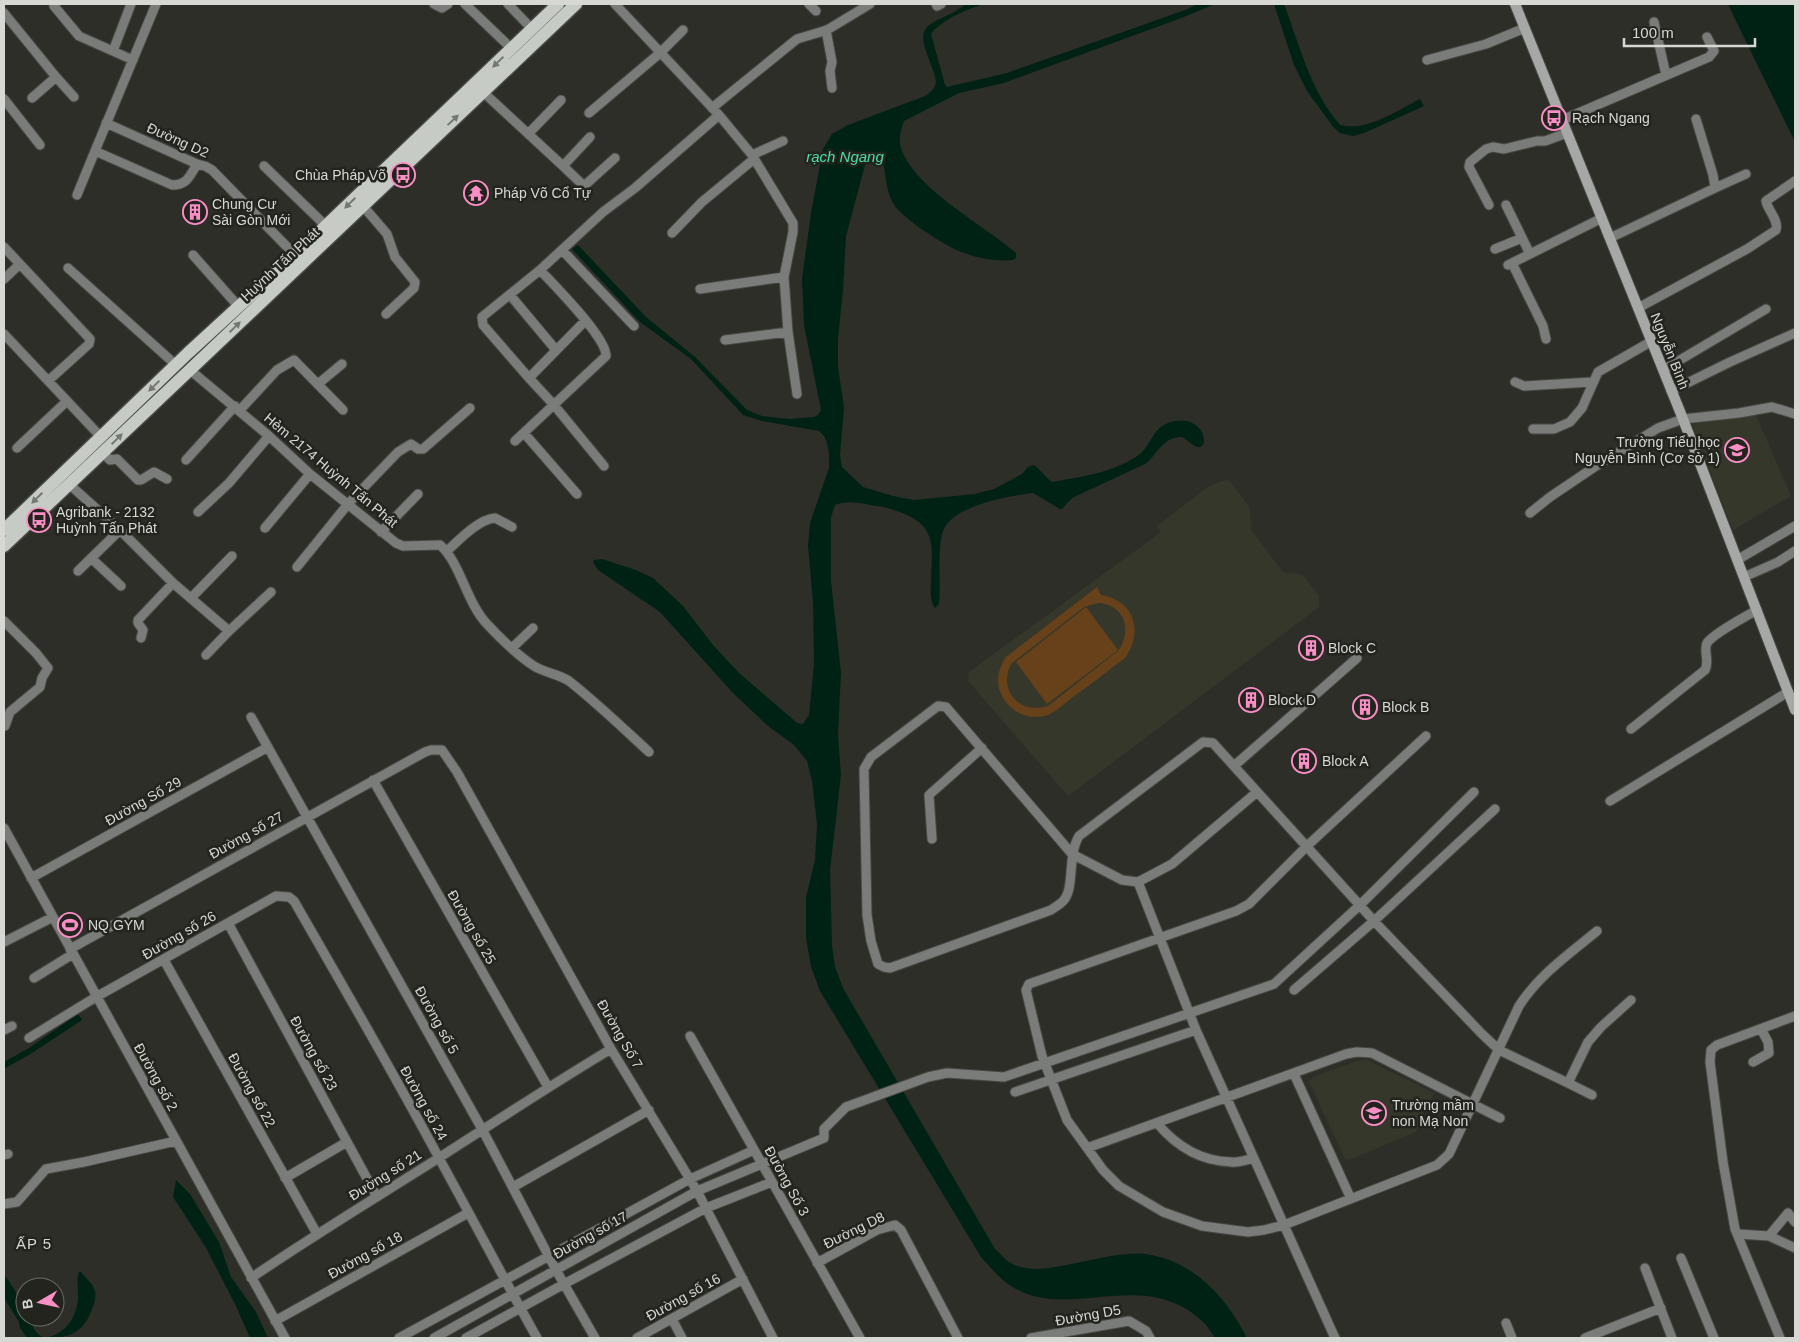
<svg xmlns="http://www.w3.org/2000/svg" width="1799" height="1342" viewBox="0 0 1799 1342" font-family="Helvetica,sans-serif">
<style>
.built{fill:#36372b}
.green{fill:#674119;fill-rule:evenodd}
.water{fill:#002215}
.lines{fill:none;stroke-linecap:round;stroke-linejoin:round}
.street-casing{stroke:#484944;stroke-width:11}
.secondary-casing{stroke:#484944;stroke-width:12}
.primary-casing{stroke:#484944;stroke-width:15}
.street{stroke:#7a7c79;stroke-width:9}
.secondary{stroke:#a5a8a4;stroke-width:10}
.primary{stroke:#c6cbc5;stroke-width:12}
.oneway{fill:#747872}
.labels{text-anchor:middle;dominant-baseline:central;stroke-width:5;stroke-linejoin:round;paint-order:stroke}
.poi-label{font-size:14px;fill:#d7d8d4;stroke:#23241e;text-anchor:start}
.street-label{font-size:14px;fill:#d7d8d4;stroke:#23241e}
.water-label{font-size:15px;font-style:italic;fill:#4cdea5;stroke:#23241e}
.neighbourhood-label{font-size:15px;letter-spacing:1px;fill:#d7d8d4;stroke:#23241e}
</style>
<rect width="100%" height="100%" fill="#2d2e28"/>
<!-- built -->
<path class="built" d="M 1756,415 L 1791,496 L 1733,530 L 1692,424 Z
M 1228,479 L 1250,508 L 1251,530 L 1283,572 L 1303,575 L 1319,596 L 1319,607 L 1068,796 L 968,681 L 969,672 L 1161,532 L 1157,526 L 1209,486 Z
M 1367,1060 L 1434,1093 L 1416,1132 L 1349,1160 L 1345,1159 L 1309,1082 L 1313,1077 L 1357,1061 Z"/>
<!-- green -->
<path class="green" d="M 1097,587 L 1101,595 C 1135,601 1143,631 1126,657 C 1108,671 1091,684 1073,697 C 1065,703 1057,711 1048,715 C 1030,721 1011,713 1002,696 C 995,682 998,669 1006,657 ZM 1098,603 C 1125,605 1132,629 1119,650 L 1048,706 C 1019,715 998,690 1011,664 L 1084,607 Z
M 1086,607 L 1118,650 L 1047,704 L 1016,662 Z"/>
<!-- water -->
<path class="water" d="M 966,4 L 985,4 C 969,8 941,20 931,34 L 945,85 L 947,87 L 1007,73 L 1188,9 L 1197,4 L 1215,4 L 1184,17 L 1004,83 L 959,93 L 904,121 C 900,131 898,141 902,151 C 918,191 984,225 1016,253 L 1016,258 L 1013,260 C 995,262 978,258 961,252 C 944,245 901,218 893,203 C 886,191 886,175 883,162 C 875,158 871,158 865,165 L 846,236 L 843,290 L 838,339 L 838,367 L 844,408 L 840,455 L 842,467 L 863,487 L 893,496 L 914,500 L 975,494 L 994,489 L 1022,474 L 1028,467 L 1034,465 C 1041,470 1045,477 1052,482 C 1081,477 1116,472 1140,454 C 1151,445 1153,428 1168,423 C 1202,411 1212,447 1198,447 C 1194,447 1186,439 1182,437 C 1162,437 1159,453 1145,464 L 1072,498 L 1062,509 L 1060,509 L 1033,493 C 1009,496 953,505 943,531 C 937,548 941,585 939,604 L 935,608 C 929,599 931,589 931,578 C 932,550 937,529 907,515 C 897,511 888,507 877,506 C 864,504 848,499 835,505 L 831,517 L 831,581 L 841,673 L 838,735 L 841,775 L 830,870 L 832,945 L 835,967 L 844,990 L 995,1249 C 1000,1253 1004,1259 1009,1262 C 1024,1272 1045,1269 1061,1266 C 1085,1262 1122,1251 1145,1254 C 1193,1260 1226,1297 1247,1338 L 1215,1338 C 1211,1332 1207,1325 1201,1320 C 1141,1266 1068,1323 1011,1286 C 999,1278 990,1267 981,1257 L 820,991 L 811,967 L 806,938 L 806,897 L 815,860 L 817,824 L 812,781 L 807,761 L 794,745 L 768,726 L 733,693 L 660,612 L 598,570 L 593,562 L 594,560 L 602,559 L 636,570 L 653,578 L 683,606 L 713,645 L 739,673 L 797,723 L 803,724 L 809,715 L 814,664 L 813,602 L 808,546 L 810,523 L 829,468 L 829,453 L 827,443 L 824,436 L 819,431 L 762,421 L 743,415 L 691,359 L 640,322 L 572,249 L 578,245 L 646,317 L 695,357 L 747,410 L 762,416 L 790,419 L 814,417 L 818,415 L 821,410 L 804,325 L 802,279 L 811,213 L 823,149 L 832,134 L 848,125 L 925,96 C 931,92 935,89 936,81 C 934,70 929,61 926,51 C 918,28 928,25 946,16 C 953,13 960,8 966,4 Z
M 1274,4 L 1284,4 C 1300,46 1310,90 1340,125 C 1367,132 1396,111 1420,99 L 1424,106 L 1364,133 L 1353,136 L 1340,133 L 1334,128 L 1307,91 L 1294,65 Z
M 1728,4 L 1795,4 L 1795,142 L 1735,19 Z
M 78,1014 L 82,1020 L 32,1053 L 4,1069 L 4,1062 L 29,1048 Z
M 176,1180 L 190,1194 L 219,1242 L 231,1277 L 256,1312 L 268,1338 L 250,1338 L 235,1304 L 205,1246 L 173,1197 Z
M 79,1272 L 81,1272 C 85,1278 93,1283 95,1291 C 97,1298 93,1307 90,1314 C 78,1342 54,1338 27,1338 L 20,1328 L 19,1322 L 4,1298 L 4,1275 C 11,1282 25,1307 25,1317 L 28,1317 C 33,1327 38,1342 52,1336 C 71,1329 79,1310 78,1292 C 78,1285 76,1279 79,1272 Z"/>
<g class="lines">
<defs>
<path id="street" d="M 56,4 L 54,6 L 79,36 L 133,60
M 156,4 L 95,151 L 172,185 C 187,185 190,176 197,164
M 434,4 L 442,8 L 448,4
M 465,4 L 511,48
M 508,4 L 532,29
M 615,4 L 719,115 L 752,155 L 793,223 L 793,232 L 784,277 L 788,332 L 797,394
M 809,4 L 816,11
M 936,4 L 937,6 L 941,4
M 4,13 L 56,77 L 32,98
M 1654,22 L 1666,75
M 826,30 L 832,62 L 830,71 L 832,88
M 113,51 L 131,4
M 1427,60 L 1486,44 L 1525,28
M 56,77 L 74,97
M 483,92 L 563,166 L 590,137
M 4,99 L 40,145
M 712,108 L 797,39 L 827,30 L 870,4
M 589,113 L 660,53 L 683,30
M 1562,120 L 1709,57 L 1714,51 L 1707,37
M 106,123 L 197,164 L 205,166 L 212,170 L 295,255
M 529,133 L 561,100
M 752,155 L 783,141
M 264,166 L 326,226
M 563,166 L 584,186 L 615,158
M 1715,188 L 1746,174
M 77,195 L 95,151
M 1489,205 L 1469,167 L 1470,162 L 1486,149 L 1493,147 L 1504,149 L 1537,141 L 1545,141 L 1567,133
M 1506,205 L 1530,254
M 363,206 L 387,234 L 395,257 L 415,282 L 414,288 L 386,314
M 672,233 L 702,202 L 754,159
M 1610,238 L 1715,188 L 1713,175 L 1696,119
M 4,247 L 90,339 L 89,344 L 48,381
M 1495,249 L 1522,238
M 562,250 L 634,326
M 193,255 L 239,307
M 1512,263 L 1543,326 L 1546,339
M 1508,265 L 1602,218
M 68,268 L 176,365
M 4,279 L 20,264
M 700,289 L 784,277
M 510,295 L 556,350
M 1638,308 L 1747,249 L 1776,230 C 1779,220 1768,211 1766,201 L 1795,181
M 585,321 L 529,378 L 554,405 L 604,466
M 4,334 L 101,437
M 725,340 L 788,332
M 190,370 L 269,436 L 310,474 L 396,543 L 403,546 L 440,545 C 460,562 466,601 486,623 C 500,638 517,655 534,666 C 545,673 559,674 569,681 C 597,703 623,728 649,752
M 1663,370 L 1766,309
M 529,378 L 483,325 L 482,317 L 540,270 L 603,212 L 635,188 L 719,115
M 1515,382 L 1524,386 L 1592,382
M 318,384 L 342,364
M 1671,391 L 1730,362 L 1795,333
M 240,410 L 277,370 L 294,360 L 343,410
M 1533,429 L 1554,429 L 1570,422 L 1582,408 L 1598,372 L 1652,341
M 524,433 L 577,494
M 515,441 L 606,356 C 607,338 554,285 540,270
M 17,448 L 67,401
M 103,453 L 110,460 L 117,459 L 138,480 L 141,480 L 154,472 L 167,479
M 186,460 L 235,406
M 70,485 L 120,530 L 173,583 L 229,631
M 198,512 L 229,483 L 269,436
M 1530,513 L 1550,497 L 1596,466 L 1658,428 L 1683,419 L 1739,413 L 1772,407 L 1795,414
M 265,528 L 310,474
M 381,532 L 418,494
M 447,551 C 459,540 479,519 495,518 L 512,527
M 91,558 L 121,586
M 1737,560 L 1795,526
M 297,567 L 348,504 L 398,452 L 411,444 L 418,449 L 423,449 L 470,408
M 78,571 L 120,530
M 1744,577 L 1778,562 L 1795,551
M 191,598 L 232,556
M 4,621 L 36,653 L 48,668 L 42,678 L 40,687 L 10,712 L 5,726
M 141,638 L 143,630 L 138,623 L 138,620 L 173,583
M 512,648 L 533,628
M 206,655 L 229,631 L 271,592
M 251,717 L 482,1129 L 556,1270 L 595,1338
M 1631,729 L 1705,670 C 1710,661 1703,650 1707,643 C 1714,633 1745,617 1757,610
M 1426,736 L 1307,846 L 1249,904 L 1236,911 L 1029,984 L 1026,990 L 1042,1056 L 1067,1120 L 1103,1170 L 1119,1186 L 1163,1212 L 1202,1226 L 1248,1232 L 1264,1230 L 1284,1225 L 1437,1165 L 1449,1154 L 1519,1006 C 1539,975 1569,954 1597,931
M 1234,766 L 1357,658
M 373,780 L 548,1087
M 1257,792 L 1172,864 L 1138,882 L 1122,880 L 1072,854 L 946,707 L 938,706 L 871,757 L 864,769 L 867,915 L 871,941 L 878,964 L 884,967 L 890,968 L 1051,910 C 1055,907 1061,904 1064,900 C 1075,886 1067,856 1079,836 L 1203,742 L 1213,743 L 1374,921 L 1482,1034 L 1499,1050 L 1568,1083 L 1588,1042 L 1601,1027 L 1631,1000
M 1610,801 L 1788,692
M 4,828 L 285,1338
M 932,839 L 929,795 L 982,748
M 31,878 L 268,747
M 1138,882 L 1196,1030 L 1335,1338
M 228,923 L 377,1197
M 4,942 L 53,917
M 70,949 L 425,752 L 431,750 L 442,750 L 457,772 L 611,1049 L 697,1191 L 773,1338
M 164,960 L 317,1234
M 34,978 L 73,954
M 1294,990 L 1374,921 L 1495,809
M 4,1030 L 12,1026
M 690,1036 L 860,1338
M 29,1038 L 96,997 L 276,896 L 289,897 L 294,901 C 343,986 393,1072 439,1158 C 472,1218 504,1279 537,1338
M 1753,1062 L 1769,1053 L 1768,1042 L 1761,1029
M 1294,1074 L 1351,1199
M 1568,1083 L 1592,1095
M 1015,1092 L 1196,1030
M 1157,1123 C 1176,1146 1200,1161 1231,1162 C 1238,1163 1246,1160 1254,1158
M 1087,1148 L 1346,1054 L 1357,1052 L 1372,1053 L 1500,1118
M 4,1155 L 8,1154
M 285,1178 L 347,1142
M 513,1187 L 649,1110
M 4,1204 L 17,1202 L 46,1169 L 84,1162 L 176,1141
M 1738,1234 L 1769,1236 L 1795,1248
M 1769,1236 L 1788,1213 L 1795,1222
M 1681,1258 L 1714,1338
M 817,1263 L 877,1230 L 895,1225 L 901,1230 L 958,1338
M 1645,1268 L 1672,1338
M 251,1278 C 311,1237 372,1200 434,1161 C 493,1123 551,1085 611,1049
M 672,1319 L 682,1338
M 275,1321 L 468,1213
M 1506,1323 L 1512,1338
M 399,1338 L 690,1179 L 754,1150
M 434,1338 L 697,1191 L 824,1138 L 824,1129 L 846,1107 L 928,1077 L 947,1073 L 1004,1077 L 1274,984 L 1360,905 L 1474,792
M 466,1338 L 564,1284 L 706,1208 L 772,1182
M 637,1338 L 743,1279
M 1031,1338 L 1129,1321 L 1146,1331 L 1150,1338
M 1585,1338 L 1661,1308
M 1780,1338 L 1735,1229 L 1723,1162 L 1710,1062 L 1711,1050 L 1717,1045 L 1795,1016"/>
<path id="secondary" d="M 1515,4 L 1681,414 L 1795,710"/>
<path id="primary" d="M 4,530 L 188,353 L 311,240 L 558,4
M 4,546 L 576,4"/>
</defs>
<!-- street casing -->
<use href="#street" class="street-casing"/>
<!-- secondary casing -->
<use href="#secondary" class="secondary-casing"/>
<!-- primary casing -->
<use href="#primary" class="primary-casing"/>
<!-- street -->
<use href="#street" class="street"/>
<!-- secondary -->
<use href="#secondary" class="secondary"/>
<!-- primary -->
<use href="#primary" class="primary"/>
</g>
<!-- one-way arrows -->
<defs><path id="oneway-solid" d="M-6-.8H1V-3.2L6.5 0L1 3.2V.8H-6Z" transform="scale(1.25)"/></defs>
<g class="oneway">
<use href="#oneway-solid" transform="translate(498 62) rotate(136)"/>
<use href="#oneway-solid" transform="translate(453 120) rotate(-43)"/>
<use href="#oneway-solid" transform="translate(350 203) rotate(136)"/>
<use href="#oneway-solid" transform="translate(235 327) rotate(-44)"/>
<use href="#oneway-solid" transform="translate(154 386) rotate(136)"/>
<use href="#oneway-solid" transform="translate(117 439) rotate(-44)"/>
<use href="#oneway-solid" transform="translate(37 498) rotate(136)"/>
</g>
<!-- icons -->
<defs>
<symbol id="bus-ring" viewBox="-11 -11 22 22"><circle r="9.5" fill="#23241e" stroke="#fa8fc6" stroke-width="1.5"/><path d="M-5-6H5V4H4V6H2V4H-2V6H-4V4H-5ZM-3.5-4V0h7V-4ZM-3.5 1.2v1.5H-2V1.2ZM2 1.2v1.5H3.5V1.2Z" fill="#fa8fc6"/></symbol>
<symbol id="temple-ring" viewBox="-11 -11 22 22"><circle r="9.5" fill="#23241e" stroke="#fa8fc6" stroke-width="1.5"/><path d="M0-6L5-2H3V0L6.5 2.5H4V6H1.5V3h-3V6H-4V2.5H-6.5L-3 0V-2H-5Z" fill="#fa8fc6"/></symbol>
<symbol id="building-ring" viewBox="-11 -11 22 22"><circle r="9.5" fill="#23241e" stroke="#fa8fc6" stroke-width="1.5"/><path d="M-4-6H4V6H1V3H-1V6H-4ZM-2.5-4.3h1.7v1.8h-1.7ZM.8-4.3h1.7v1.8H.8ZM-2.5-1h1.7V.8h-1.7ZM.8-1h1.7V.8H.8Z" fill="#fa8fc6"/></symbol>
<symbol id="school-ring" viewBox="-11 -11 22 22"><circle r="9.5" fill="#23241e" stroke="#fa8fc6" stroke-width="1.5"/><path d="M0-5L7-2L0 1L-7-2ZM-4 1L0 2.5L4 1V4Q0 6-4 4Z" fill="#fa8fc6"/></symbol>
<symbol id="stadium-ring" viewBox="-11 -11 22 22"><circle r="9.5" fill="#23241e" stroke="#fa8fc6" stroke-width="1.5"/><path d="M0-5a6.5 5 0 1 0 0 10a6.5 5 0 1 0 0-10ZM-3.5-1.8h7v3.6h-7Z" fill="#fa8fc6"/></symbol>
</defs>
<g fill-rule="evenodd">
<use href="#bus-ring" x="1540" y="104" width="28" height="28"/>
<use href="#bus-ring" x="389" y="161" width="28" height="28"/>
<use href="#temple-ring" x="462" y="179" width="28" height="28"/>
<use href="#building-ring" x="181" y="198" width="28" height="28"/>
<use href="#school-ring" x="1723" y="436" width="28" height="28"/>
<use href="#bus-ring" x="25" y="506" width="28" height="28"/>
<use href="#building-ring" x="1297" y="634" width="28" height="28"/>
<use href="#building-ring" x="1237" y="686" width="28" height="28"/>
<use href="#building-ring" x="1351" y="693" width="28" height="28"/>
<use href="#building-ring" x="1290" y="747" width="28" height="28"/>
<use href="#stadium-ring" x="56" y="911" width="28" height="28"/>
<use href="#school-ring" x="1360" y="1099" width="28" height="28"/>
</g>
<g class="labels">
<!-- poi labels -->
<g class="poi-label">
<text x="1572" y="118">Rạch Ngang</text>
<text x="386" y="175" text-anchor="end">Chùa Pháp Võ</text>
<text x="494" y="193">Pháp Võ Cổ Tự</text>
<text x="212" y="204">Chung Cư<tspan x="212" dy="16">Sài Gòn Mới</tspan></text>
<text x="1720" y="442" text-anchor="end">Trường Tiểu học<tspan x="1720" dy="16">Nguyễn Bình (Cơ sở 1)</tspan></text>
<text x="56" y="512">Agribank - 2132<tspan x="56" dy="16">Huỳnh Tấn Phát</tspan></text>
<text x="1328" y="648">Block C</text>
<text x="1268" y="700">Block D</text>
<text x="1382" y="707">Block B</text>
<text x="1322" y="761">Block A</text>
<text x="88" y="925">NQ GYM</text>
<text x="1392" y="1105">Trường mầm<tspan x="1392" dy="16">non Mạ Non</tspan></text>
</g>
<!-- street labels -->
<g class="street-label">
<text transform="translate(178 140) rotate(24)">Đường D2</text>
<text transform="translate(280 264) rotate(-43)">Huỳnh Tấn Phát</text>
<text transform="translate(1670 351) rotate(68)">Nguyễn Bình</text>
<text transform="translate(331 470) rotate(40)">Hẻm 2174 Huỳnh Tấn Phát</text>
<text transform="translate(143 801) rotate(-29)">Đường Số 29</text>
<text transform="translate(246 835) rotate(-29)">Đường số 27</text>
<text transform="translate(472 927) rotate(60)">Đường số 25</text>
<text transform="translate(179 935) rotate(-30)">Đường số 26</text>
<text transform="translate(437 1020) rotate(61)">Đường số 5</text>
<text transform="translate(620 1034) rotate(60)">Đường Số 7</text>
<text transform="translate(314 1053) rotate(61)">Đường số 23</text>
<text transform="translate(156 1077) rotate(61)">Đường số 2</text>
<text transform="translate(252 1090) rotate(61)">Đường số 22</text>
<text transform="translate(424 1103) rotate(61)">Đường số 24</text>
<text transform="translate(385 1175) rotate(-32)">Đường số 21</text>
<text transform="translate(787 1181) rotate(61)">Đường Số 3</text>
<text transform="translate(854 1230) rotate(-26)">Đường D8</text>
<text transform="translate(590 1235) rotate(-29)">Đường số 17</text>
<text transform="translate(365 1255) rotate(-29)">Đường số 18</text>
<text transform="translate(683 1297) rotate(-29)">Đường số 16</text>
<text transform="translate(1088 1315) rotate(-10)">Đường D5</text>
</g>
<!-- water labels -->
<g class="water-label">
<text x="845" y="156">rạch Ngang</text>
</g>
<!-- neighbourhood labels -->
<g class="neighbourhood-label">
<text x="34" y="1243">ẤP 5</text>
</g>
</g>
<!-- border -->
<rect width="1799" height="1342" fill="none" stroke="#d7d8d4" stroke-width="10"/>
<!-- north arrow -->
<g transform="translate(40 1302) rotate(261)"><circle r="24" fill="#23241e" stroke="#6b6c67"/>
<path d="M0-4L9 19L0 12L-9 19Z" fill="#fa8fc6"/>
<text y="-8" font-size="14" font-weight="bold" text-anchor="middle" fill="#d7d8d4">B</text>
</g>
<!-- scale -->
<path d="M1624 38v8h131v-8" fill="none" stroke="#d7d8d4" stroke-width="2.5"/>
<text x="1632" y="38" font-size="15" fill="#d7d8d4" stroke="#23241e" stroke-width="4" paint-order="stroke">100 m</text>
</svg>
